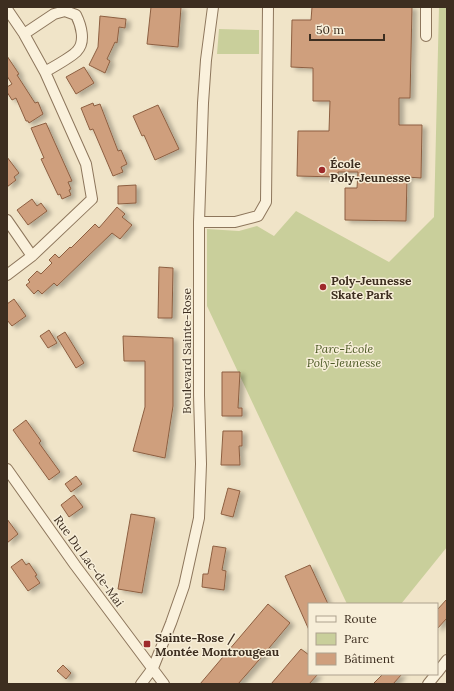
<svg xmlns="http://www.w3.org/2000/svg" width="454" height="691" viewBox="0 0 454 691" font-family="Lora,serif">
<style>
.green{fill:#c9cf9b}
.building{fill:#cf9f7d;stroke:#8d5f41;filter:url(#shadow)}
.lines{fill:none;stroke-linecap:round;stroke-linejoin:round}
.minor-casing{stroke:#8d765c;stroke-width:12}
.minor{stroke:#faf1dc;stroke-width:10}
.poi-dot{fill:#9e2a2b;stroke:#f7eed8;stroke-width:1.5}
.labels{text-anchor:middle;dominant-baseline:central;stroke-width:3;stroke-linejoin:round;paint-order:stroke}
.poi-label{font-size:12px;font-weight:bold;fill:#3d2e20;stroke:#f7eed8;text-anchor:start}
.park-label{font-size:12px;font-style:italic;fill:#4d5a26;stroke:#f7eed8}
.street-label{font-size:12px;fill:#3d2e20;stroke:#f7eed8}
</style>
<defs>
<filter id="shadow"><feDropShadow dx="4.5" dy="2.5" stdDeviation="2" flood-color="#0004"/></filter>
</defs>
<rect width="100%" height="100%" fill="#f0e4c8"/>
<!-- green -->
<path class="green" d="M 439,7 L 447,7 L 447,547 L 401,604 L 347,604 L 207,306 L 207,229 L 239,231 L 257,226 L 274,236 L 296,211 L 389,262 L 434,217 Z
M 219,29 L 259,30 L 259,54 L 217,54 Z"/>
<!-- building -->
<path class="building" d="M 151,7 L 181,7 L 178,47 L 147,44 Z
M 312,7 L 412,7 L 410,98 L 399,98 L 399,125 L 422,125 L 421,178 L 407,177 L 406,221 L 345,220 L 345,188 L 357,188 L 358,172 L 338,172 L 338,177 L 297,176 L 298,131 L 329,131 L 330,101 L 313,101 L 313,68 L 291,67 L 292,20 L 311,20 Z
M 100,16 L 126,19 L 125,28 L 119,27 L 117,43 L 115,42 L 107,59 L 110,61 L 105,73 L 89,65 L 98,47 Z
M 7,56 L 19,74 L 17,75 L 35,103 L 38,102 L 43,114 L 29,123 L 28,121 L 26,121 L 16,98 L 12,100 L 7,92 L 7,87 L 12,84 L 7,76 Z
M 84,67 L 94,83 L 76,94 L 66,77 Z
M 93,103 L 94,106 L 100,104 L 118,151 L 121,150 L 127,164 L 121,167 L 123,172 L 113,176 L 93,129 L 90,130 L 81,108 Z
M 158,105 L 179,149 L 155,160 L 144,135 L 142,136 L 133,116 Z
M 46,123 L 72,181 L 68,182 L 71,189 L 69,190 L 71,195 L 62,199 L 60,194 L 58,195 L 48,174 L 41,159 L 44,158 L 31,128 Z
M 7,157 L 19,173 L 14,177 L 16,180 L 7,187 Z
M 136,185 L 136,203 L 118,204 L 118,186 Z
M 32,199 L 37,206 L 41,203 L 47,211 L 28,225 L 17,210 Z
M 117,207 L 125,214 L 122,217 L 132,225 L 120,239 L 112,233 L 57,286 L 54,283 L 42,294 L 38,290 L 34,294 L 26,285 L 30,282 L 28,280 L 37,271 L 41,274 L 52,263 L 49,260 L 55,254 L 59,258 L 70,247 L 71,248 L 95,224 L 99,228 Z
M 159,267 L 173,268 L 172,318 L 158,318 Z
M 14,299 L 26,316 L 12,326 L 7,320 L 7,304 Z
M 49,330 L 57,343 L 48,348 L 40,336 Z
M 65,332 L 84,363 L 76,368 L 57,337 Z
M 123,336 L 173,338 L 173,406 L 165,458 L 133,451 L 145,407 L 145,361 L 124,361 Z
M 222,372 L 240,372 L 238,408 L 242,408 L 242,416 L 222,416 Z
M 26,420 L 41,441 L 39,443 L 60,472 L 49,480 L 13,430 Z
M 223,431 L 242,431 L 242,446 L 239,446 L 240,465 L 221,465 Z
M 76,476 L 82,484 L 71,492 L 65,484 Z
M 228,488 L 240,491 L 233,517 L 221,514 Z
M 74,495 L 83,507 L 69,517 L 61,505 Z
M 131,514 L 155,518 L 142,593 L 118,589 Z
M 7,519 L 18,534 L 7,543 Z
M 213,546 L 226,548 L 222,570 L 226,571 L 224,590 L 202,587 L 203,574 L 208,574 Z
M 22,559 L 26,565 L 29,563 L 37,575 L 35,576 L 40,583 L 28,591 L 11,567 Z
M 310,565 L 328,604 L 309,604 L 309,630 L 285,576 Z
M 447,599 L 447,618 L 437,629 L 437,610 Z
M 268,604 L 290,623 L 259,660 L 238,684 L 200,684 Z
M 301,649 L 309,655 L 309,674 L 318,674 L 309,684 L 271,684 Z
M 63,665 L 71,673 L 66,679 L 57,671 Z
M 383,674 L 402,674 L 393,684 L 373,684 Z"/>
<g class="lines">
<defs>
<path id="minor" d="M 7,9 L 24,34 L 45,72 L 86,164 L 92,199 L 32,256 L 7,275
M 24,34 L 54,14 L 65,11 L 76,15 C 81,25 86,42 77,51 C 72,57 53,67 45,72
M 426,36 L 426,7
M 7,220 L 32,256
M 199,222 L 235,222 L 258,216 L 266,202 L 268,7
M 7,469 L 75,565 L 164,684
M 437,673 L 447,660
M 141,684 L 153,668 L 171,623 L 184,586 L 199,518 L 201,464 L 199,395 L 199,222 L 203,103 L 206,60 L 213,7
M 428,684 L 436,674"/>
</defs>
<!-- minor casing -->
<use href="#minor" class="minor-casing"/>
<!-- minor -->
<use href="#minor" class="minor"/>
</g>
<!-- markers -->
<g class="poi-dot">
<circle cx="322" cy="170" r="4"/>
<circle cx="323" cy="287" r="4"/>
<rect x="143" y="640" width="8" height="8" rx="2"/>
</g>
<g class="labels">
<!-- poi labels -->
<g class="poi-label">
<text x="330" y="163">École<tspan x="330" dy="14">Poly-Jeunesse</tspan></text>
<text x="331" y="280">Poly-Jeunesse<tspan x="331" dy="14">Skate Park</tspan></text>
<text x="155" y="637">Sainte-Rose /<tspan x="155" dy="14">Montée Montrougeau</tspan></text>
</g>
<!-- park labels -->
<g class="park-label">
<text x="344" y="348">Parc-École<tspan x="344" dy="14">Poly-Jeunesse</tspan></text>
</g>
<!-- street labels -->
<g class="street-label">
<text transform="translate(186 351) rotate(-90)">Boulevard Sainte-Rose</text>
<text transform="translate(89 561) rotate(54)">Rue Du Lac-de-Mai</text>
</g>
</g>
<!-- border -->
<rect width="454" height="691" fill="none" stroke="#3d2e20" stroke-width="16"/>
<!-- legend -->
<rect x="308" y="603" width="130" height="72" fill="#f7eed8" stroke="#ada18e"/>
<rect x="316" y="616" width="20" height="6" fill="#faf1dc" stroke="#ada18e"/>
<text x="344" y="623" font-size="12" fill="#3d2e20">Route</text>
<rect x="316" y="633" width="20" height="12" fill="#c9cf9b" stroke="#ada18e"/>
<text x="344" y="643" font-size="12" fill="#3d2e20">Parc</text>
<rect x="316" y="653" width="20" height="12" fill="#cf9f7d" stroke="#ada18e"/>
<text x="344" y="663" font-size="12" fill="#3d2e20">Bâtiment</text>
<!-- scale -->
<path d="M310 34v6h74v-6" fill="none" stroke="#3d2e20" stroke-width="2"/>
<text x="316" y="34" font-size="12" fill="#3d2e20" stroke="#f7eed8" stroke-width="3" paint-order="stroke">50 m</text>
</svg>
